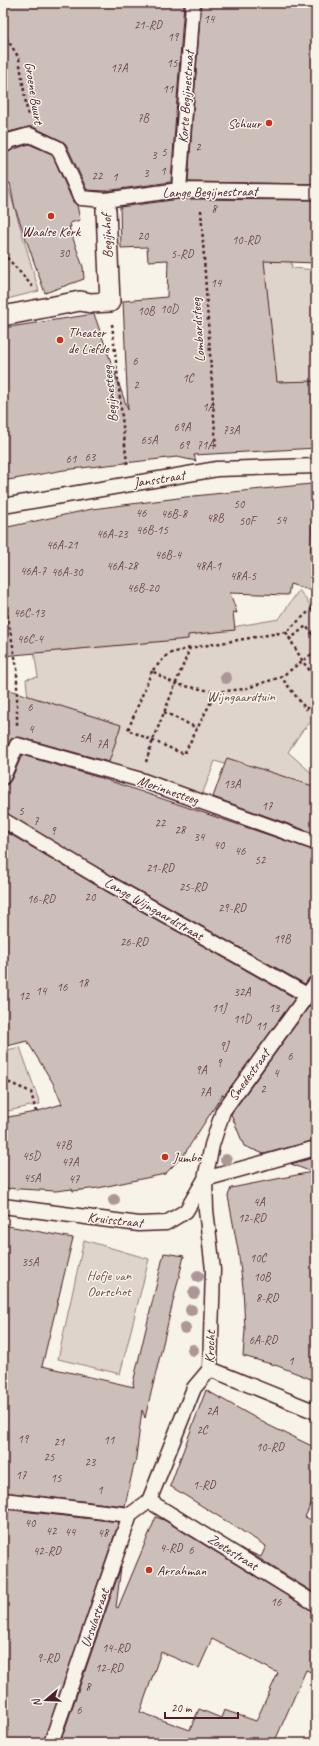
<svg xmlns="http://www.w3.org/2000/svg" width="319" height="1746" viewBox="0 0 319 1746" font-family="Caveat,sans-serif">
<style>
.green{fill:#ded4cc;stroke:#947a7c}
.building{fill:#ccbfb9;stroke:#4a1f2b;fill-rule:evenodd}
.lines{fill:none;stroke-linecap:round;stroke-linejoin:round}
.pedestrian-casing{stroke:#4a1f2b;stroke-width:17}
.minor-casing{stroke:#4a1f2b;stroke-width:22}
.path{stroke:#4a1f2b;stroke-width:2.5;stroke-dasharray:3 3;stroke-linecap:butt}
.pedestrian{stroke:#f7f3e8;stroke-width:14}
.minor{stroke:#f7f3e8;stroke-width:19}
.tree{fill:#ac9796}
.poi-dot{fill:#c8321e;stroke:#f7f3e8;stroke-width:1.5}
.labels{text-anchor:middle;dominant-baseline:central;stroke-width:3;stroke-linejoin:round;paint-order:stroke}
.number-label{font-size:12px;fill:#6a474e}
.street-label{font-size:14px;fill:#4a1f2b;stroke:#f7f3e8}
.poi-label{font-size:14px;fill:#4a1f2b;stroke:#f7f3e8;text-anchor:start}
.park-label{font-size:14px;fill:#6f4c53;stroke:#f7f3e8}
</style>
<rect width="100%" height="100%" fill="#f7f3e8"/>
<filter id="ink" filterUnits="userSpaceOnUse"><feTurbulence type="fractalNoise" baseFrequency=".025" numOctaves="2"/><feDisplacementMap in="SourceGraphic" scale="8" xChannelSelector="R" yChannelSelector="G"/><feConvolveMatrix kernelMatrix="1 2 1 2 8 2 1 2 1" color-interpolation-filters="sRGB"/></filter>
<g filter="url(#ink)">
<!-- green -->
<path class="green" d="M 9,189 L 39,291 L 3,300 L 3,190 Z
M 289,234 L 292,268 L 316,270 L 316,382 L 275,382 L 257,235 Z
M 50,589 L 59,651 L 151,641 L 279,619 L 299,590 L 316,613 L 316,717 L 302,731 L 288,752 L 316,777 L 316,815 L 277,781 L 215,761 L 202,795 L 142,772 L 50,752 L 53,736 L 31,728 L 26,679 L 38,677 L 25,593 Z
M 20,1047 L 40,1104 L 3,1112 L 3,1051 Z
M 84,1240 L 149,1259 L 120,1374 L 58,1359 Z"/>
<!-- building -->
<path class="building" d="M 3,3 L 184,3 L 171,182 L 105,191 L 87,190 L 66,144 L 62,141 L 33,127 L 28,127 L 9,132 L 3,131 Z
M 201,3 L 316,3 L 316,184 L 188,182 Z
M 29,144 L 52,154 L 73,202 L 77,205 L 80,220 L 70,223 L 71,227 L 69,227 L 83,267 L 84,279 L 45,293 L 14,205 L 10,183 L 3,185 L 3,153 Z
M 180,199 L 316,200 L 316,263 L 264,261 L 277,382 L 316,381 L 316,448 L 194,455 L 196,461 L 177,457 L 64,470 L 3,481 L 3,328 L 94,314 L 128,410 L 123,301 L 167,297 L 168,260 L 148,261 L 147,247 L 121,248 L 120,207 Z
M 311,484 L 312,521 L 310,559 L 316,560 L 316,592 L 290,584 L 288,595 L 230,593 L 237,613 L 233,612 L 235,630 L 188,635 L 188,639 L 3,656 L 3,528 L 92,509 L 194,496 Z
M 3,688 L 121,725 L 109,762 L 19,737 L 11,739 L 3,756 Z
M 22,755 L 104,779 L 316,851 L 316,975 L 309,978 L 305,984 L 114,877 L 3,812 L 3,785 L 8,784 L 11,780 Z
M 227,758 L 316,787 L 316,834 L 213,797 Z
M 3,830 L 106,891 L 295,998 L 224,1096 L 223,1094 L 183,1156 L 165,1174 L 98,1188 L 73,1191 L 72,1189 L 56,1191 L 3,1188 L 3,1118 L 35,1112 L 62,1104 L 53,1083 L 27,1041 L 3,1047 Z
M 316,997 L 316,1140 L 264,1154 L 244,1146 L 231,1114 Z
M 316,1157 L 316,1381 L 278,1366 L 243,1356 L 245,1330 L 243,1287 L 238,1250 L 228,1196 L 231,1188 L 312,1172 L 291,1164 Z
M 3,1225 L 73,1238 L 42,1366 L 134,1387 L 133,1383 L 164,1253 L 184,1256 L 145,1418 L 142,1410 L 135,1465 L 134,1464 L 125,1506 L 3,1492 Z
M 206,1390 L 268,1425 L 316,1448 L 316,1493 L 305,1517 L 316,1522 L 316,1594 L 247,1551 L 261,1557 L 266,1546 L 170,1486 Z
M 3,1509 L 119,1522 L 43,1743 L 3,1743 Z
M 156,1517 L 164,1520 L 312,1611 L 316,1612 L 316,1674 L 306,1670 L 274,1743 L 60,1743 L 121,1567 L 116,1607 L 118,1608 ZM 212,1639 L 278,1673 L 256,1721 L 224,1710 L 221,1718 L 199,1709 L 190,1730 L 140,1712 L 161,1652 L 199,1668 Z"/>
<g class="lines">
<defs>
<path id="pedestrian" d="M 5,142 L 30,135 L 58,148 L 81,198 L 105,200 L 179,190 L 316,192
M 179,190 L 193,3
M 3,506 L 217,469 L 316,466
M 3,777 L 17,745 L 141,780 L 316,843
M 3,820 L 110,884 L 307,995
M 205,1179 L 316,1148
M 3,1206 L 139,1224 L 166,1223 L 186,1211 L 205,1179
M 210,1369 L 316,1412
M 3,1500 L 130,1515
M 149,1501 L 194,1388 L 210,1369 L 213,1270 L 206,1210 L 205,1179 L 212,1145 L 223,1111 L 316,983
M 149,1501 L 316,1604
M 51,1743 L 130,1515 L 149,1501"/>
<path id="minor" d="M 3,142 L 5,142
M 3,316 L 80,301 L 91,303 L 110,302 L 106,210"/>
</defs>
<!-- pedestrian casing -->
<use href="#pedestrian" class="pedestrian-casing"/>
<!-- minor casing -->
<use href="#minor" class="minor-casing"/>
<!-- path -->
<path class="path" d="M 3,33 L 19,58 L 28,117
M 201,210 L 216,449
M 3,253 L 33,287
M 112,324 L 127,464
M 3,591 L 17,668 L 17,727
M 286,632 L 303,662 L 316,678
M 289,640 L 306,626 L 316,639
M 190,648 L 168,654 L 152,671 L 175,684 L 216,692 L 244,689 L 281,677
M 316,651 L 281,677 L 306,709 L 316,699
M 152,671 L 128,730 L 184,754 L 216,692
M 164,712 L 197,728
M 146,762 L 153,740 L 190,648 L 286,632 L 316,605
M 3,1080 L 31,1092 L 36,1112"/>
<!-- pedestrian -->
<use href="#pedestrian" class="pedestrian"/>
<!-- minor -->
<use href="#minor" class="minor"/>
</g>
<!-- trees -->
<g class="tree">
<circle cx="226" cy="678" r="6"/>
<circle cx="226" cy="1160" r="6"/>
<circle cx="114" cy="1200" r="6"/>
<circle cx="198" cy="1276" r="6"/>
<circle cx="194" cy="1293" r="6"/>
<circle cx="191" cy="1310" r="6"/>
<circle cx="185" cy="1328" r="6"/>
<circle cx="193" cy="1350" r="6"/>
</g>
</g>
<!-- markers -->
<g class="poi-dot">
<circle cx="269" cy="123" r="4"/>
<circle cx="51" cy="216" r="4"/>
<circle cx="60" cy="340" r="4"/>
<circle cx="165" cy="1157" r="4"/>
<circle cx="149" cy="1570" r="4"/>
</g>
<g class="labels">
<!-- number labels -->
<g class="number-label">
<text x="209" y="19">14</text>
<text x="148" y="25">21-RD</text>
<text x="173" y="37">19</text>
<text x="172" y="63">15</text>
<text x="119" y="68">17A</text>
<text x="168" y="89">11</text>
<text x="143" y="118">7B</text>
<text x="198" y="147">2</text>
<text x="164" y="152">5</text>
<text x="154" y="155">3</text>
<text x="163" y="171">1</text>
<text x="146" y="173">3</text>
<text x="97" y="176">22</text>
<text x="115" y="177">1</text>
<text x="214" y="209">8</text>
<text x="143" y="236">20</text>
<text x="246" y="240">10-RD</text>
<text x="64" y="253">30</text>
<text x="182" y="254">5-RD</text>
<text x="216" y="283">14</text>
<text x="169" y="309">10D</text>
<text x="146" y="311">10B</text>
<text x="135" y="361">6</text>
<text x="188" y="378">1C</text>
<text x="136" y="385">2</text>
<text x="208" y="407">1A</text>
<text x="182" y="427">69A</text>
<text x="231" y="430">73A</text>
<text x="149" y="440">65A</text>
<text x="184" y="445">69</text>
<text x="205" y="445">71A</text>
<text x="90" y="457">63</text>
<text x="71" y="459">61</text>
<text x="239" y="504">50</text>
<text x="141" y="513">46</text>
<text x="174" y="514">46B-8</text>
<text x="215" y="518">48B</text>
<text x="281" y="520">54</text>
<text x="247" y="521">50F</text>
<text x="152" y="530">46B-15</text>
<text x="112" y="534">46A-23</text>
<text x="62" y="545">46A-21</text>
<text x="168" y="555">46B-4</text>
<text x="122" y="566">46A-28</text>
<text x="208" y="566">48A-1</text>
<text x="33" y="571">46A-7</text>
<text x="67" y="572">46A-30</text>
<text x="243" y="576">48A-5</text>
<text x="143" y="588">46B-20</text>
<text x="29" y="613">46C-13</text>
<text x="30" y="639">46C-4</text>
<text x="30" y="707">6</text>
<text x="31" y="729">4</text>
<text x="85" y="738">5A</text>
<text x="102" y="744">7A</text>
<text x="232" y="784">13A</text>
<text x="267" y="806">17</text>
<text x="21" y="811">5</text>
<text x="36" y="821">7</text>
<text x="160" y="823">22</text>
<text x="180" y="830">28</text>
<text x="53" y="831">9</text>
<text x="199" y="837">34</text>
<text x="219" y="845">40</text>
<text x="240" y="851">46</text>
<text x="260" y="860">52</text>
<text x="160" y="868">21-RD</text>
<text x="193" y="887">25-RD</text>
<text x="90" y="897">20</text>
<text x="41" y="899">16-RD</text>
<text x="232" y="908">29-RD</text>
<text x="282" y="939">19B</text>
<text x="134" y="942">26-RD</text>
<text x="83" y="983">18</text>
<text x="62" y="987">16</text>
<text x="41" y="991">14</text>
<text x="242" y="992">32A</text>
<text x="24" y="996">12</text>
<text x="219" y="1008">11J</text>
<text x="274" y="1008">13</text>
<text x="242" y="1019">11D</text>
<text x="261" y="1026">11</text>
<text x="224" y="1046">9J</text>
<text x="290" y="1056">6</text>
<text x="219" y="1063">9</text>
<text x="201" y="1070">9A</text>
<text x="276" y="1073">4</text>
<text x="263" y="1089">2</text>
<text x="205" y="1092">7A</text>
<text x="63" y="1145">47B</text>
<text x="31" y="1156">45D</text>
<text x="70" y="1162">47A</text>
<text x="32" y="1178">45A</text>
<text x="74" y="1179">47</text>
<text x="259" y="1202">4A</text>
<text x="252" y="1218">12-RD</text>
<text x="258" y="1258">10C</text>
<text x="30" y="1262">35A</text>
<text x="262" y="1277">10B</text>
<text x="267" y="1298">8-RD</text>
<text x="263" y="1340">6A-RD</text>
<text x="291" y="1361">1</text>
<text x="212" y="1411">2A</text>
<text x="202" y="1430">2C</text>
<text x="23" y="1439">19</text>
<text x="109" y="1440">11</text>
<text x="59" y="1442">21</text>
<text x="270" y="1447">10-RD</text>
<text x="49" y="1457">25</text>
<text x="90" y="1462">23</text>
<text x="21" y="1475">17</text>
<text x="56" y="1478">15</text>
<text x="204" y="1485">1-RD</text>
<text x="100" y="1490">1</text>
<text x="30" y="1523">40</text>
<text x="51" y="1531">42</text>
<text x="70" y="1532">44</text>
<text x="103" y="1533">48</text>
<text x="171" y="1548">4-RD</text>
<text x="191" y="1550">6</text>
<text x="47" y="1551">42-RD</text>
<text x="276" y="1602">16</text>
<text x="116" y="1648">14-RD</text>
<text x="48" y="1658">9-RD</text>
<text x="109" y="1668">12-RD</text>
<text x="88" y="1687">8</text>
<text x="79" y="1710">6</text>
</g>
<!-- street labels -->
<g class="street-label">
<text transform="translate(34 93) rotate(81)">Groene Buurt</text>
<text transform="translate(186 97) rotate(-86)">Korte Begijnestraat</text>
<text transform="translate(210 192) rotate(-1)">Lange Begijnestraat</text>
<text transform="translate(107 236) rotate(-92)">Begijnhof</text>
<text transform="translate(198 330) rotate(-94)">Lombardsteeg</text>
<text transform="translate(110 394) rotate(-96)">Begijnesteeg</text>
<text transform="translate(159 479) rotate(-9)">Jansstraat</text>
<text transform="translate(168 790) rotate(19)">Morinnesteeg</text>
<text transform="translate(154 909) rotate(30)">Lange Wijngaardstraat</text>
<text transform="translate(249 1075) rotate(-54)">Smedestraat</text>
<text transform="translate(115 1220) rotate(6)">Kruisstraat</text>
<text transform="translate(210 1347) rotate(-88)">Krocht</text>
<text transform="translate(233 1552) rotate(32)">Zoetestraat</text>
<text transform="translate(95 1618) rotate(-71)">Ursulastraat</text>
</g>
<!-- poi labels -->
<g class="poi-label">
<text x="261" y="123" text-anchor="end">Schuur</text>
<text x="51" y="231" text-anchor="middle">Waalse Kerk</text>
<text x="68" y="332">Theater<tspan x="68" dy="16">de Liefde</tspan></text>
<text x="173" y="1157">Jumbo</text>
<text x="157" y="1570">Arrahman</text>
</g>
<!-- park labels -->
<g class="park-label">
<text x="241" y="696">Wijngaardtuin</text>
<text x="109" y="1275">Hofje van<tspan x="109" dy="16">Oorschot</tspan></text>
</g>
</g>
<!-- margin -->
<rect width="319" height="1746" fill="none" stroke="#f7f3e8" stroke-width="16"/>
<rect x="8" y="8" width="303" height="1730" fill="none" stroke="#4a1f2b" stroke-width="1.5" filter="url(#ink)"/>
<!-- north arrow -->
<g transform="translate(46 1700) rotate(251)" stroke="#f7f3e8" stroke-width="3" paint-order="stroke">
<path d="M0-3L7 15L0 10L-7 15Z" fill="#4a1f2b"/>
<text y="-6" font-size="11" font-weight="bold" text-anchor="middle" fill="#4a1f2b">N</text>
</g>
<!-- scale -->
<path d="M165 1712v6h73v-6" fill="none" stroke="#4a1f2b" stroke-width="2"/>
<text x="171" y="1712" font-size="12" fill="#4a1f2b" stroke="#f7f3e8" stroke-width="3" paint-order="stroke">20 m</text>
</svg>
